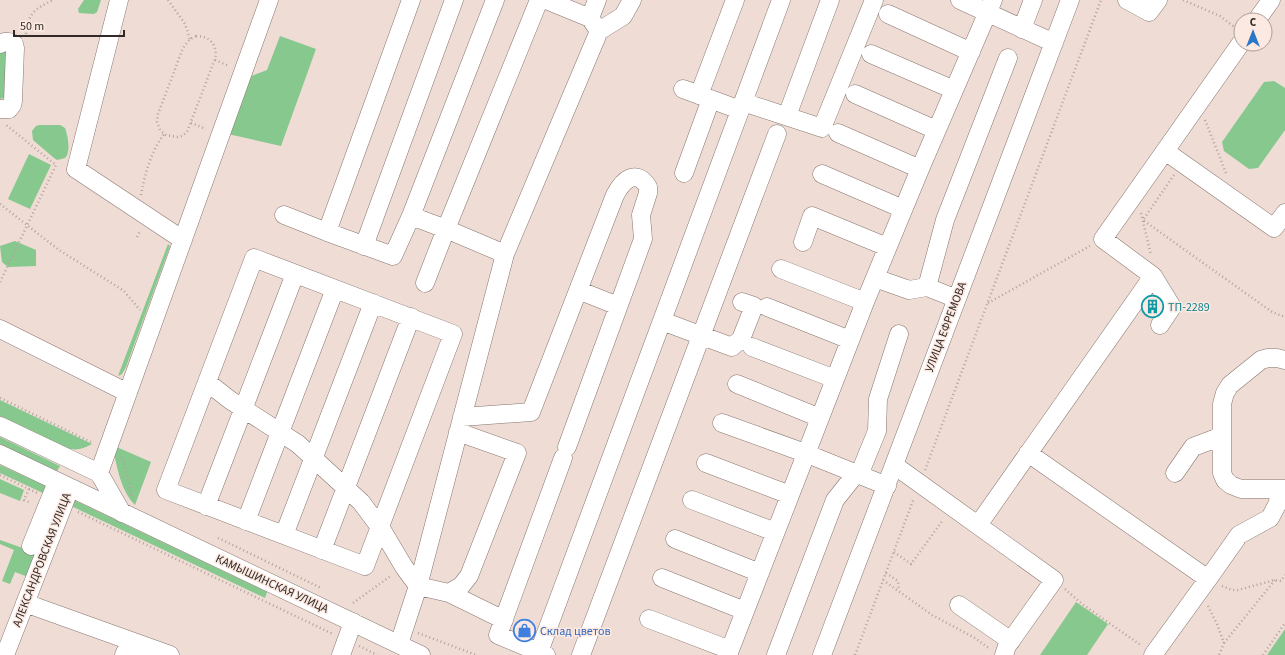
<svg xmlns="http://www.w3.org/2000/svg" width="1285" height="655" viewBox="0 0 1285 655" font-family="'Source Sans 3',sans-serif">
<style>
.green{fill:#86c88d}
.lines{fill:none;stroke-linecap:round;stroke-linejoin:round}
.minor-casing{stroke:#87766f;stroke-width:19}
.path{stroke:#b2a39d;stroke-width:2.5;stroke-dasharray:1 3;stroke-linecap:butt}
.minor{stroke:#fff;stroke-width:18}
.labels{text-anchor:middle;dominant-baseline:central;stroke-width:3;stroke-linejoin:round;paint-order:stroke}
.culture-label{font-size:12px;fill:#0d838f;stroke:#fce9e1;text-anchor:start}
.street-label{font-size:12px;fill:#312a27;stroke:#fce9e1}
.shop-label{font-size:12px;fill:#366cbe;stroke:#fce9e1;text-anchor:start}
</style>
<rect width="100%" height="100%" fill="#efdcd4"/>
<!-- green -->
<path class="green" d="M 84,0 L 101,0 L 97,12 L 94,14 L 79,13 L 78,9 Z
M 280,36 L 316,49 L 281,146 L 228,134 L 249,77 L 267,70 Z
M 0,49 L 8,49 L 6,97 L 0,99 Z
M 1274,81 L 1285,88 L 1285,130 L 1258,168 L 1249,169 L 1224,151 L 1222,142 L 1264,82 Z
M 39,125 L 60,125 L 65,128 C 68,136 71,152 65,158 L 57,160 L 54,158 L 33,140 L 32,131 L 36,126 Z
M 29,154 L 51,165 L 30,209 L 8,199 Z
M 15,241 L 36,250 L 36,266 L 8,267 L 2,262 L 0,246 Z
M 168,244 L 170,246 L 169,249 L 126,367 L 122,374 L 118,376 Z
M 0,400 L 92,444 C 83,449 76,451 67,448 L 0,416 Z
M 0,437 L 60,466 L 57,471 L 0,444 Z
M 112,445 L 151,462 L 135,505 C 120,490 117,465 112,445 Z
M 0,465 L 48,487 L 45,494 L 0,473 Z
M 0,479 L 24,490 L 20,501 L 0,493 Z
M 74,500 L 267,592 L 265,598 L 69,505 Z
M 54,504 L 28,577 L 15,572 L 10,584 L 2,581 L 14,550 L 0,544 L 0,540 L 34,552 Z
M 1076,602 L 1108,624 L 1087,655 L 1040,655 Z
M 1285,629 L 1285,655 L 1267,655 Z"/>
<g class="lines">
<defs>
<path id="minor" d="M 119,0 L 76,169 L 183,240
M 411,0 L 327,232 L 393,256 L 411,216 L 446,229 L 505,254
M 546,0 L 590,18 L 599,31
M 960,0 L 1054,43
M 1127,0 L 1149,12 L 1158,0
M 888,14 L 971,52
M 590,18 L 597,0
M 1257,20 L 1271,0
M 1022,29 L 1033,0
M 1241,43 L 1165,151 L 1274,228 L 1285,213
M 0,44 C 5,41 9,41 14,44 L 15,48 L 13,101 L 12,105 L 9,109 L 0,109
M 871,54 L 954,90
M 683,89 L 740,110
M 855,94 L 936,130
M 699,95 L 735,0
M 743,102 L 822,128 L 874,0
M 787,116 L 830,0
M 838,133 L 920,169
M 684,173 L 711,99
M 822,174 L 903,209
M 284,215 L 327,232
M 411,216 L 495,0
M 803,242 L 812,216 L 887,247
M 364,246 L 454,0
M 254,258 L 453,334 L 365,566 L 166,490 Z
M 781,269 L 865,302
M 1153,276 L 1172,307 L 1160,325
M 875,278 L 909,290 L 927,287 L 957,299
M 425,283 L 446,229 L 539,0
M 927,287 L 945,220 L 1008,58
M 578,290 L 618,306
M 767,307 L 850,340
M 662,321 L 732,347 L 741,339 L 754,306 L 742,302
M 0,329 L 128,393
M 752,347 L 835,379
M 1285,360 L 1277,358 L 1268,358 L 1261,360 L 1230,385 L 1225,393 L 1222,404 L 1222,473 L 1225,480 L 1231,485 L 1241,489 L 1285,489
M 207,382 L 230,400 L 298,444 L 361,502 L 382,530 L 404,567 L 418,586 L 449,593 L 461,586 L 469,576 L 517,453 L 458,432
M 737,384 L 820,418
M 462,417 L 531,412 L 615,195 C 623,180 636,168 648,187 L 648,193 L 641,215 L 643,239 L 567,447
M 722,423 L 805,453 L 887,486
M 0,426 L 99,473 L 122,513
M 1028,453 L 1208,579 L 1239,535 L 1270,518 L 1278,503 L 1279,489
M 0,454 L 421,655
M 706,463 L 790,495
M 894,465 L 1054,580 L 1007,646 L 1004,655
M 99,473 L 269,0
M 1175,473 L 1193,447 L 1222,436
M 859,475 L 877,431 L 878,399 L 899,334
M 692,500 L 775,532
M 206,506 L 295,274
M 246,521 L 335,289
M 978,525 L 1153,276 L 1103,239 L 1165,151
M 284,535 L 373,303
M 675,539 L 760,573
M 31,546 L 57,482
M 322,550 L 411,317
M 662,578 L 745,611
M 449,593 L 504,620
M 25,603 L 170,655
M 959,605 L 1011,641
M 649,619 L 730,650
M 399,644 L 418,586 L 505,254 L 599,31 L 623,16 L 632,0
M 539,652 L 781,0
M 5,655 L 70,488
M 124,655 L 130,642 L 138,651
M 341,655 L 353,622
M 546,655 L 498,635 L 563,458
M 581,655 L 777,134
M 728,655 L 865,302 L 920,169 L 993,0
M 776,655 L 835,500 L 851,480 L 854,473
M 822,655 L 1070,0
M 1153,655 L 1208,579"/>
</defs>
<!-- minor casing -->
<use href="#minor" class="minor-casing"/>
<!-- path -->
<path class="path" d="M 168,0 L 185,24 L 190,39
M 1183,0 L 1220,16 L 1237,29
M 26,34 C 28,13 35,9 53,0
M 196,36 C 210,36 218,45 215,59 L 187,132 L 182,136 L 177,137 L 166,135 L 160,130 L 157,122 L 158,114 L 183,48 L 190,39 Z
M 215,60 L 229,66
M 1205,120 L 1226,173
M 191,123 L 206,129
M 1174,175 L 1143,220 L 1272,312 L 1285,317
M 141,195 C 145,173 151,152 164,134
M 0,204 L 59,250 L 124,291 L 140,310
M 1141,213 L 1151,255
M 137,237 L 140,231
M 0,282 L 56,165 L 6,125
M 988,303 L 1090,246
M 0,398 L 93,443
M 121,457 L 123,458 L 132,497
M 925,470 L 1101,0
M 0,475 L 37,493
M 29,489 L 24,500 L 31,503
M 78,512 L 333,634
M 218,538 L 321,588
M 894,552 L 911,564 L 943,520
M 886,573 L 898,581 L 899,590
M 883,580 L 932,615 L 975,638 L 990,649
M 1222,586 L 1232,590 L 1238,590 L 1275,580 L 1281,581 L 1285,575
M 1065,589 L 1082,604 L 1142,646
M 353,603 L 392,575
M 1208,606 L 1217,624 L 1224,643 L 1219,655
M 418,633 L 476,655
M 1224,643 L 1275,580
M 359,646 L 377,655
M 855,655 L 914,498
M 1263,655 L 1285,623"/>
<!-- minor -->
<use href="#minor" class="minor"/>
</g>
<!-- icons -->
<defs>
<symbol id="building-ring" viewBox="-11 -11 22 22"><circle r="9.5" fill="#fce9e1" stroke="#0f9aa8" stroke-width="1.5"/><path d="M-4-6H4V6H1V3H-1V6H-4ZM-2.5-4.3h1.7v1.8h-1.7ZM.8-4.3h1.7v1.8H.8ZM-2.5-1h1.7V.8h-1.7ZM.8-1h1.7V.8H.8Z" fill="#0f9aa8"/></symbol>
<symbol id="shop-ring" viewBox="-11 -11 22 22"><circle r="9.5" fill="#fce9e1" stroke="#3f7fe0" stroke-width="1.5"/><path d="M-5-2.5h2.3a2.7 3.5 0 0 1 5.4 0H5L5.5 6h-11ZM-1.5-2.5h3a1.5 2.3 0 0 0-3 0Z" fill="#3f7fe0"/></symbol>
</defs>
<g fill-rule="evenodd">
<use href="#building-ring" x="1140" y="294" width="25" height="25"/>
<use href="#shop-ring" x="512" y="618" width="25" height="25"/>
</g>
<g class="labels">
<!-- culture labels -->
<g class="culture-label">
<text x="1168" y="307">ТП-2289</text>
</g>
<!-- street labels -->
<g class="street-label">
<text transform="translate(946 327) rotate(-69)">УЛИЦА ЕФРЕМОВА</text>
<text transform="translate(42 560) rotate(-69)">АЛЕКСАНДРОВСКАЯ УЛИЦА</text>
<text transform="translate(272 584) rotate(25)">КАМЫШИНСКАЯ УЛИЦА</text>
</g>
<!-- shop labels -->
<g class="shop-label">
<text x="540" y="631">Склад цветов</text>
</g>
</g>
<!-- north arrow -->
<g transform="translate(1253 32)"><circle r="19" fill="#fce9e1" stroke="#ab9d97"/>
<path d="M0-3L7 15L0 10L-7 15Z" fill="#2b77c7"/>
<text y="-6" font-size="11" font-weight="bold" text-anchor="middle" fill="#312a27">С</text>
</g>
<!-- scale -->
<path d="M14 30v6h110v-6" fill="none" stroke="#312a27" stroke-width="2"/>
<text x="20" y="30" font-size="12" fill="#312a27" stroke="#fce9e1" stroke-width="3" paint-order="stroke">50 m</text>
</svg>
